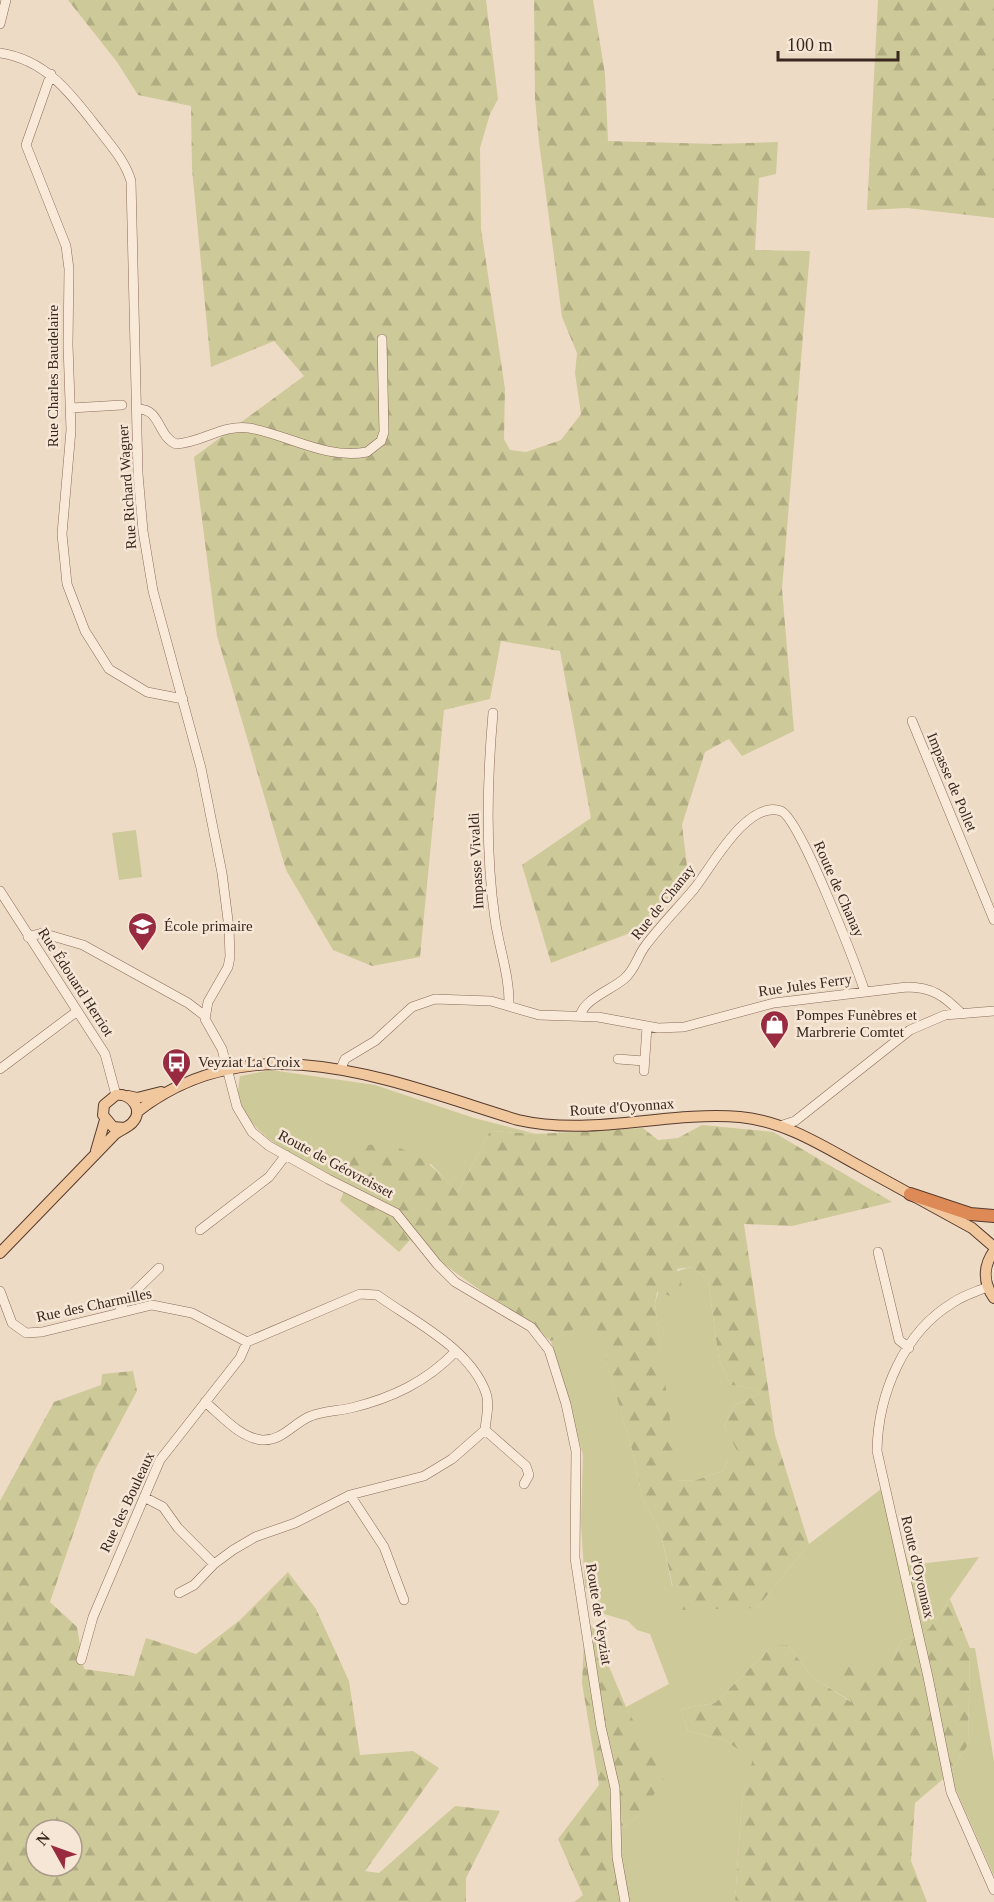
<svg xmlns="http://www.w3.org/2000/svg" width="994" height="1902" viewBox="0 0 994 1902" font-family="'Times New Roman',serif">
<style>
.grass{fill:#cdc999}
.forest{fill:url(#forest-firs);fill-rule:evenodd}
.lines{fill:none;stroke-linecap:round;stroke-linejoin:round}
.minor-casing{stroke:#896b5b;stroke-width:10}
.major-casing{stroke:#573b2f;stroke-width:12}
.highway-casing{stroke:#573b2f;stroke-width:14}
.minor{stroke:#f9e9d8;stroke-width:9}
.major{stroke:#f1c89d;stroke-width:10}
.highway{stroke:#dd8a56;stroke-width:12}
.labels{text-anchor:middle;dominant-baseline:central;stroke-width:5;stroke-linejoin:round;paint-order:stroke}
.street-label{font-size:15px;fill:#39271f;stroke:#f6e6d5}
.poi-label{font-size:15px;fill:#39271f;stroke:#f6e6d5;text-anchor:start}
</style>
<defs>
<pattern id="forest-firs" width="22" height="20" patternUnits="userSpaceOnUse" patternTransform="scale(1.5)"><rect width="22" height="20" fill="#cdc999"/><path d="M5 1l3.5 6h-7zM16 11l3.5 6h-7z" fill="#b1ad83"/></pattern>
</defs>
<rect width="100%" height="100%" fill="#eedbc5"/>
<!-- grass -->
<path class="grass" d="M 136,830 L 142,877 L 119,880 L 112,833 Z
M 271,1070 L 375,1085 L 474,1118 L 536,1134 L 490,1131 L 458,1192 L 431,1164 L 346,1186 C 311,1164 252,1141 239,1099 C 237,1093 239,1083 240,1076 Z
M 692,1267 L 708,1280 L 719,1360 L 731,1385 L 751,1388 L 759,1394 L 733,1406 L 724,1427 L 740,1454 L 727,1462 L 723,1471 L 696,1480 L 677,1481 L 655,1304 C 659,1283 672,1270 692,1267 Z
M 594,1318 L 635,1460 L 642,1498 L 661,1534 L 672,1586 L 757,1608 L 809,1544 L 885,1486 L 909,1565 L 979,1557 L 929,1629 L 901,1641 L 890,1666 L 852,1702 L 812,1677 L 788,1645 L 771,1647 L 715,1703 L 681,1709 L 688,1731 L 724,1740 L 754,1759 L 742,1798 L 735,1902 L 628,1902 L 620,1830 L 643,1812 L 635,1726 L 626,1707 L 669,1684 L 650,1634 L 637,1630 L 628,1621 L 604,1614 L 593,1594 L 585,1587 L 581,1523 L 583,1455 L 551,1341 Z
M 970,1648 L 975,1648 L 994,1761 L 994,1876 L 949,1774 L 968,1745 Z"/>
<!-- forest -->
<path class="forest" d="M 68,0 L 486,0 L 498,99 L 490,114 L 480,148 L 481,228 L 505,389 L 504,439 L 510,450 L 526,452 L 561,440 L 581,414 L 575,373 L 577,353 L 562,317 L 539,142 L 535,98 L 534,0 L 593,0 L 605,74 L 608,141 L 715,144 L 778,142 L 776,174 L 759,178 L 755,250 L 810,251 L 782,589 L 794,731 L 742,756 L 729,739 L 705,752 L 682,825 L 688,874 L 646,927 L 551,963 L 522,865 L 591,818 L 560,651 L 501,641 L 490,699 L 444,710 L 420,957 L 372,966 L 333,950 L 286,870 L 217,636 L 194,457 L 304,376 L 274,341 L 211,367 L 192,169 L 191,106 L 138,95 L 117,62 Z
M 878,0 L 994,0 L 994,218 L 907,208 L 867,210 Z
M 702,1125 L 773,1132 L 892,1202 L 792,1226 L 744,1224 L 775,1435 L 809,1544 L 757,1608 L 678,1610 L 661,1534 L 642,1498 L 635,1460 L 594,1319 L 551,1341 L 410,1240 L 399,1252 L 340,1201 L 346,1186 L 343,1157 L 353,1147 C 401,1137 427,1159 458,1192 L 490,1131 L 536,1134 L 643,1128 L 658,1140 L 678,1138 ZM 692,1267 L 708,1280 L 719,1360 L 731,1385 L 751,1388 L 759,1394 L 733,1406 L 724,1427 L 739,1454 L 727,1462 L 723,1471 L 696,1480 L 678,1481 L 655,1304 L 657,1292 L 674,1297 L 683,1289 L 677,1269 Z
M 133,1371 L 137,1391 L 95,1470 L 50,1602 L 77,1627 L 84,1669 L 134,1676 L 146,1638 L 196,1654 L 240,1620 L 288,1572 L 316,1609 L 349,1681 L 360,1755 L 413,1751 L 439,1768 L 365,1871 L 379,1873 L 455,1806 L 500,1811 L 466,1878 L 466,1902 L 0,1902 L 0,1501 L 54,1402 L 101,1385 L 102,1374 ZM 36,1830 L 72,1830 L 72,1866 L 36,1866 Z
M 950,1599 L 970,1648 L 968,1745 L 949,1774 L 915,1803 L 911,1861 L 927,1902 L 735,1902 L 742,1798 L 753,1759 L 724,1740 L 688,1731 L 681,1709 L 715,1703 L 772,1646 L 788,1645 L 812,1677 L 851,1702 L 839,1662 L 890,1666 L 901,1641 L 929,1629 Z
M 585,1621 L 599,1633 L 608,1664 L 626,1707 L 664,1778 L 643,1812 L 620,1830 L 628,1902 L 574,1902 L 583,1895 L 558,1839 L 599,1785 L 582,1683 Z"/>
<g class="lines">
<defs>
<path id="minor" d="M 0,24 L 6,0
M 0,53 C 47,60 72,95 99,130 C 112,147 125,161 131,181 L 138,474 L 143,531 L 153,591 L 201,768 L 222,873 L 229,928 L 230,957 L 228,967 L 208,1002 L 205,1019 L 222,1049 L 237,1107 L 252,1132 L 269,1146 L 328,1179 L 396,1213 L 437,1264 L 455,1282 L 531,1327 L 549,1350 L 566,1404 L 576,1451 L 575,1558 L 601,1727 L 615,1788 L 617,1857 L 625,1902
M 51,74 L 26,145 L 66,246 L 69,269 L 68,345 L 71,430 L 62,534 L 67,584 L 85,631 L 109,669 L 147,692 L 183,699
M 71,408 L 122,405
M 137,409 C 161,408 157,436 176,444 C 201,443 223,424 249,428 C 289,435 326,460 367,452 L 381,441 L 384,432 L 382,339
M 493,713 C 487,781 485,851 495,919 C 499,948 510,977 509,1006
M 912,721 L 994,920
M 0,891 L 105,1054 L 116,1095
M 28,937 L 42,933 L 83,945 L 188,1003 L 205,1016
M 580,1016 C 584,999 611,990 624,979 C 636,969 637,956 646,945 C 661,925 678,908 694,889 C 711,868 747,799 781,811 C 800,818 856,966 865,992
M 618,1059 L 644,1061
M 341,1068 L 345,1059 L 375,1041 L 412,1007 L 435,999 L 491,1001 L 539,1015 L 598,1017 L 658,1028 L 684,1027 L 774,1003 L 907,987 C 932,987 944,996 961,1013
M 0,1069 L 76,1012
M 644,1071 L 647,1027
M 780,1126 L 795,1121 L 910,1030 L 945,1015 L 994,1011
M 200,1230 L 269,1177 L 286,1155
M 878,1252 L 899,1340 L 909,1348
M 987,1287 C 976,1292 964,1295 954,1302 C 903,1332 878,1395 877,1451 L 928,1677 L 951,1792 L 994,1890
M 0,1291 L 12,1323 L 26,1333 L 42,1332 L 152,1305 L 192,1313 L 247,1342 L 360,1294 L 377,1295 C 413,1321 470,1348 486,1393 C 490,1404 486,1418 485,1430 L 452,1459 L 424,1476 L 350,1495 L 295,1523 L 255,1537 L 233,1550 L 214,1564 L 194,1585 L 179,1593
M 119,1312 L 124,1302 L 159,1268
M 205,1402 C 221,1415 240,1438 262,1440 C 283,1441 293,1423 311,1416 C 323,1411 338,1411 351,1408 C 392,1398 426,1382 455,1352
M 485,1430 L 526,1466 L 529,1475 L 524,1484
M 350,1495 L 384,1547 L 404,1600
M 144,1497 L 163,1507 L 178,1528 L 214,1564
M 81,1660 L 93,1617 L 160,1460 L 240,1358 L 247,1342"/>
<path id="major" d="M 128,1096 L 137,1098 L 161,1092
M 137,1112 C 254,1020 393,1082 518,1120 C 591,1137 666,1111 740,1117 C 784,1121 823,1146 861,1167 C 898,1187 935,1208 972,1228 L 994,1247
M 96,1151 L 105,1120
M 994,1251 C 983,1266 983,1283 994,1298
M 0,1253 L 115,1134 C 121,1130 128,1127 132,1123 C 145,1110 131,1093 116,1095 L 104,1105 L 103,1115 L 113,1127 L 125,1128"/>
<path id="highway" d="M 910,1194 L 970,1214 L 994,1216"/>
</defs>
<!-- minor casing -->
<use href="#minor" class="minor-casing"/>
<!-- major casing -->
<use href="#major" class="major-casing"/>
<!-- highway casing -->
<use href="#highway" class="highway-casing"/>
<!-- minor -->
<use href="#minor" class="minor"/>
<!-- major -->
<use href="#major" class="major"/>
<!-- highway -->
<use href="#highway" class="highway"/>
</g>
<!-- icons -->
<defs>
<symbol id="school-pin" viewBox="-11 -11 22 30"><path d="M0 17L-7.5 6A9.5 9.5 0 1 1 7.5 6Z" fill="#982b3f" stroke="#f6e6d5"/><path d="M0-5L7-2L0 1L-7-2ZM-4 1L0 2.5L4 1V4Q0 6-4 4Z" fill="#fff"/></symbol>
<symbol id="shop-pin" viewBox="-11 -11 22 30"><path d="M0 17L-7.5 6A9.5 9.5 0 1 1 7.5 6Z" fill="#982b3f" stroke="#f6e6d5"/><path d="M-5-2.5h2.3a2.7 3.5 0 0 1 5.4 0H5L5.5 6h-11ZM-1.5-2.5h3a1.5 2.3 0 0 0-3 0Z" fill="#fff"/></symbol>
<symbol id="bus-pin" viewBox="-11 -11 22 30"><path d="M0 17L-7.5 6A9.5 9.5 0 1 1 7.5 6Z" fill="#982b3f" stroke="#f6e6d5"/><path d="M-5-6H5V4H4V6H2V4H-2V6H-4V4H-5ZM-3.5-4V0h7V-4ZM-3.5 1.2v1.5H-2V1.2ZM2 1.2v1.5H3.5V1.2Z" fill="#fff"/></symbol>
</defs>
<g fill-rule="evenodd">
<use href="#school-pin" x="126" y="910" width="33" height="45"/>
<use href="#shop-pin" x="758" y="1008" width="33" height="45"/>
<use href="#bus-pin" x="160" y="1046" width="33" height="45"/>
</g>
<g class="labels">
<!-- street labels -->
<g class="street-label">
<text transform="translate(53 376) rotate(-90)">Rue Charles Baudelaire</text>
<text transform="translate(127 487) rotate(-94)">Rue Richard Wagner</text>
<text transform="translate(952 782) rotate(67)">Impasse de Pollet</text>
<text transform="translate(476 861) rotate(-93)">Impasse Vivaldi</text>
<text transform="translate(839 889) rotate(66)">Route de Chanay</text>
<text transform="translate(663 902) rotate(-51)">Rue de Chanay</text>
<text transform="translate(76 982) rotate(57)">Rue Édouard Herriot</text>
<text transform="translate(805 985) rotate(-8)">Rue Jules Ferry</text>
<text transform="translate(622 1107) rotate(-4)">Route d'Oyonnax</text>
<text transform="translate(336 1164) rotate(28)">Route de Géovreisset</text>
<text transform="translate(94 1305) rotate(-12)">Rue des Charmilles</text>
<text transform="translate(127 1502) rotate(-65)">Rue des Bouleaux</text>
<text transform="translate(918 1567) rotate(77)">Route d'Oyonnax</text>
<text transform="translate(599 1614) rotate(81)">Route de Veyziat</text>
</g>
<!-- poi labels -->
<g class="poi-label">
<text x="164" y="926">École primaire</text>
<text x="796" y="1015">Pompes Funèbres et<tspan x="796" dy="17">Marbrerie Comtet</tspan></text>
<text x="198" y="1062">Veyziat La Croix</text>
</g>
</g>
<!-- north arrow -->
<g transform="translate(54 1848) rotate(310)"><circle r="28" fill="#f6e6d5" stroke="#aa9a8c" stroke-width="1.5"/>
<path d="M0-4.5L10 22L0 15L-10 22Z" fill="#982b3f"/>
<text y="-9" font-size="16" font-weight="bold" text-anchor="middle" fill="#39271f">N</text>
</g>
<!-- scale -->
<path d="M778 51v9h120v-9" fill="none" stroke="#39271f" stroke-width="3"/>
<text x="787" y="51" font-size="18" fill="#39271f" stroke="#f6e6d5" stroke-width="4.5" paint-order="stroke">100 m</text>
</svg>
